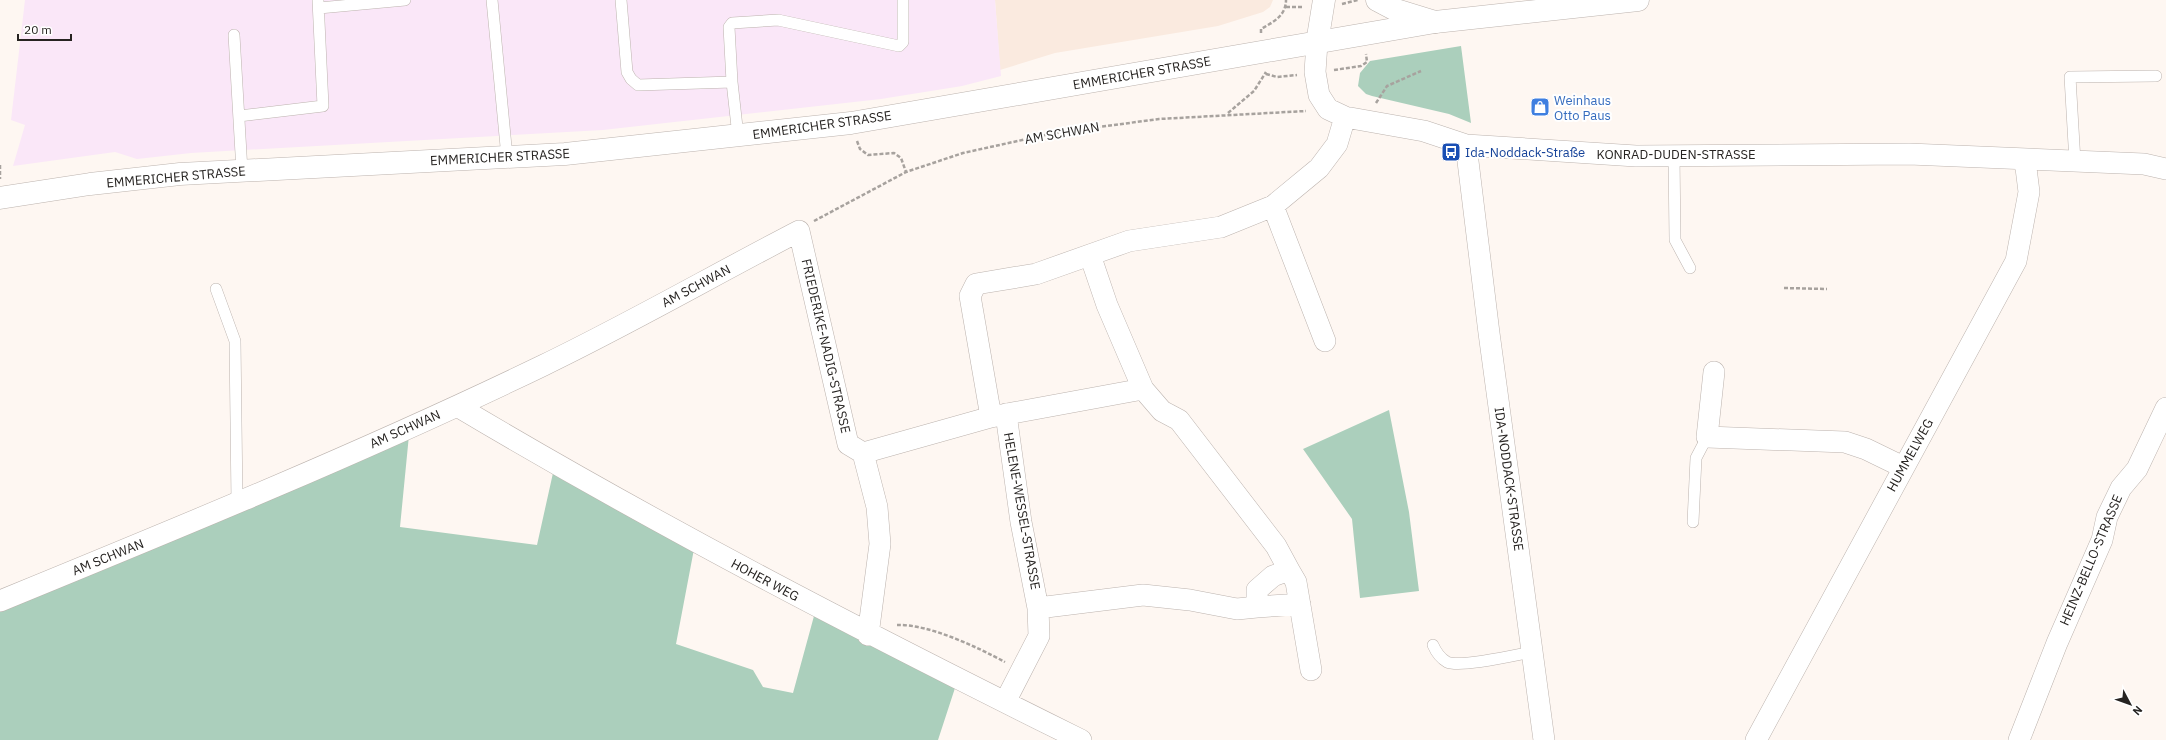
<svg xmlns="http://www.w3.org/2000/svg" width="2166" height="740" viewBox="0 0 2166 740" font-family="'IBM Plex Sans',sans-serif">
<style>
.built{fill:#faeadf}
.industrial{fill:#fae7f8}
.green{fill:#abcfbc}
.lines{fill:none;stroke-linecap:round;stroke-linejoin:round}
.service-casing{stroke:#bcb3ae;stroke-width:12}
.minor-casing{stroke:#bcb3ae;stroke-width:22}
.tertiary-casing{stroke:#bcb3ae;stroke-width:23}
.secondary-casing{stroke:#bcb3ae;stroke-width:23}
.path{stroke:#a7a29e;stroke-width:2.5;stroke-dasharray:4 2;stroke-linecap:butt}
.service{stroke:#fff;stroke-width:11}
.minor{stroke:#fff;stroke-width:21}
.tertiary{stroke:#fff;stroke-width:22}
.secondary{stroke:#fff;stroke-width:22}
.labels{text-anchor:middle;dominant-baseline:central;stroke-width:4;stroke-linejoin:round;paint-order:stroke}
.street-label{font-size:13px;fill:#262321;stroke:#fff}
.shop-label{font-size:13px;fill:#366cbe;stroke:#fff;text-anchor:start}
.transit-label{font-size:13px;fill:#164399;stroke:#fff;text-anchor:start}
</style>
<rect width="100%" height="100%" fill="#fef7f2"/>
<!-- built -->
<path class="built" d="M 995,0 L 1273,0 L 1270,7 L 1263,12 L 1218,26 L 1055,53 L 1000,70 Z"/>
<!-- industrial -->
<path class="industrial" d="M 25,0 L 995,0 L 1001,76 L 962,86 L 881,99 L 603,130 L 191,153 L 137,159 L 115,152 L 13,166 L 25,125 L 11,120 Z"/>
<!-- green -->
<path class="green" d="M 1461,46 L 1471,123 L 1449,114 L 1372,96 L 1366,94 L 1358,86 L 1360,73 L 1370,61 Z
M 1389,410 L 1409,512 L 1419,591 L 1360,598 L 1352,519 L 1303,449 Z
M 409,435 L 400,527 L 537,545 L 553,473 L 694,549 L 676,644 L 753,670 L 763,687 L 793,693 L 814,616 L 955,688 L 938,740 L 0,740 L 0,606 Z"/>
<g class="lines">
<defs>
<path id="service" d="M 492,0 L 507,157
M 621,0 L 627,72 L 631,79 L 638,85 L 732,82 L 738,136
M 319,8 L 405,0
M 234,35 L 242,171
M 732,82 L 729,27 L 732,23 L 778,20 L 899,46 L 903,42 L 903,0
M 239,116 L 323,106 L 318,0
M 1674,155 L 1675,240 L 1690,268
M 2075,162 L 2070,77 L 2156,76
M 216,289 L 235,341 L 237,502
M 1693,522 L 1696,458 L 1707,437
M 1433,645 C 1436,652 1440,658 1447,662 C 1460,668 1516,655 1532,652"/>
<path id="minor" d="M 1317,43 L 1315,72 L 1319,95 L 1328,109 L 1345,117 L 1424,131 L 1466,145 L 1636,156 L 1909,154 L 2144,164 L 2166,169
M 1466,145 L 1489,333 L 1544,740
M 1273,206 L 1325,341
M 1714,372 L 1707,437 L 1845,442 L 1866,449 L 1903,467
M 457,406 C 660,527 869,635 1081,740
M 991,417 L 970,296 L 976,284 L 1036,274 L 1129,241 L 1221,227 L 1273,206 L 1319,168 L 1337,144 L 1345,117
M 863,453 L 877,507 L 880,544 L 868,635
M 1289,570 L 1296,582 L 1311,670
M 0,601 C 183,526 366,451 544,365 C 631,323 714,275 799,231 L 848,444 L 863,453 L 991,417 L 1143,389 L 1107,305 L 1090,255
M 1257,607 L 1300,604
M 1038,608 L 1143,595 L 1190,600 L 1237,609 L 1257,607 L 1257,590 L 1273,576 L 1289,570 L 1276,546 L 1179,420 L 1162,411 L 1143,389
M 1005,702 L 1039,636 L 1038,608 L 1021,522 L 1006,414
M 1756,740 L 2016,261 L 2029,192 L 2025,160
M 2019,740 L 2057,643 L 2102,540 L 2107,517 L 2121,488 L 2137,469 L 2166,408"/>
<path id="tertiary" d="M 1377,0 L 1396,10 L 1435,22
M 1317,43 L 1324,0"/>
<path id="secondary" d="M 0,198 L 90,184 L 180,174 L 565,154 L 851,123 L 1435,22 L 1638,0"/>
</defs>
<!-- service casing -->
<use href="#service" class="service-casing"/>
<!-- minor casing -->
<use href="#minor" class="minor-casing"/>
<!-- tertiary casing -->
<use href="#tertiary" class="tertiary-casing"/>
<!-- secondary casing -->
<use href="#secondary" class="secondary-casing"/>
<!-- path -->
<path class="path" d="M 1342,4 L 1358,0
M 1286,7 L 1303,7
M 1261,33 L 1261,29 C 1273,22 1286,16 1286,0
M 1334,70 L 1361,66 L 1367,62 L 1366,54
M 1266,74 L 1277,77 L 1297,75
M 1376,103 L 1387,86 L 1421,71
M 1228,113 L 1254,91 L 1266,72
M 857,141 L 860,149 L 868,155 L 894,153 L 901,158 L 906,172
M 0,165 L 0,179
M 814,221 L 906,172 L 963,153 L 1054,133 L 1159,119 L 1306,111
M 1784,288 L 1827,289
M 897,625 C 929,624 977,647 1005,662"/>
<!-- service -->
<use href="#service" class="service"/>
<!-- minor -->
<use href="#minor" class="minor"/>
<!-- tertiary -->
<use href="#tertiary" class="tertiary"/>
<!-- secondary -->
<use href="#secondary" class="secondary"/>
</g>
<!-- icons -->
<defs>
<symbol id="shop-square" viewBox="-11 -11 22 22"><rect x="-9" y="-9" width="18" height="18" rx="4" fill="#3f7fe0" stroke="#fff"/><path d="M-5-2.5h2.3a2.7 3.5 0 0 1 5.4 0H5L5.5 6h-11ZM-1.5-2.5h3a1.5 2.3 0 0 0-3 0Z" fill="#fff"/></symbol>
<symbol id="bus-square" viewBox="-11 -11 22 22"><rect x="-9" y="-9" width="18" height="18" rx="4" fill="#1a4fb4" stroke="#fff"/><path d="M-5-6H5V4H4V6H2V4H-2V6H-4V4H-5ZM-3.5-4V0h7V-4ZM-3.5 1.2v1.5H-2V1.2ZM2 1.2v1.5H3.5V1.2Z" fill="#fff"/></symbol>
</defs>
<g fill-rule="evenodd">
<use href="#shop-square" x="1529" y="96" width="22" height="22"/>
<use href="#bus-square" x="1440" y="141" width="22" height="22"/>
</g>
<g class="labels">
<!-- street labels -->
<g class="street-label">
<text transform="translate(1142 73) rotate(-10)">EMMERICHER STRASSE</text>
<text transform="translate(822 125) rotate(-8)">EMMERICHER STRASSE</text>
<text transform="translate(1062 133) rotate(-10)">AM SCHWAN</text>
<text x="1676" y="154">KONRAD-DUDEN-STRASSE</text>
<text transform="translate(500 157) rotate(-3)">EMMERICHER STRASSE</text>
<text transform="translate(176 177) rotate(-5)">EMMERICHER STRASSE</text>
<text transform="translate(696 286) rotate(-28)">AM SCHWAN</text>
<text transform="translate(826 346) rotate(77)">FRIEDERIKE-NADIG-STRASSE</text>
<text transform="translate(405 429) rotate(-24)">AM SCHWAN</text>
<text transform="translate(1910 455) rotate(-61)">HUMMELWEG</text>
<text transform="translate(1509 479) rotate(82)">IDA-NODDACK-STRASSE</text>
<text transform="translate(1022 511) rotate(80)">HELENE-WESSEL-STRASSE</text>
<text transform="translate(108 557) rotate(-22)">AM SCHWAN</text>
<text transform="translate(2091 560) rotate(-67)">HEINZ-BELLO-STRASSE</text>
<text transform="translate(765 580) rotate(28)">HOHER WEG</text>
</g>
<!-- shop labels -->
<g class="shop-label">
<text x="1554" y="100">Weinhaus<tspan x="1554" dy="15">Otto Paus</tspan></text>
</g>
<!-- transit labels -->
<g class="transit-label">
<text x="1465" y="152">Ida-Noddack-Straße</text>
</g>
</g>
<!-- north arrow -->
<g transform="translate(2130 704) rotate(131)" stroke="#ffffff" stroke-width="3" paint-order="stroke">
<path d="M0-3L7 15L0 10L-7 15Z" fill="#262321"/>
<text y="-6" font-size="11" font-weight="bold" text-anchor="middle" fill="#262321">N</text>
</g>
<!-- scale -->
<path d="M18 34v6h53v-6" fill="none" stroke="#262321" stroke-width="2"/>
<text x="24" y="34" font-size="12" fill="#262321" stroke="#ffffff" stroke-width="3" paint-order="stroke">20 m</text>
</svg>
